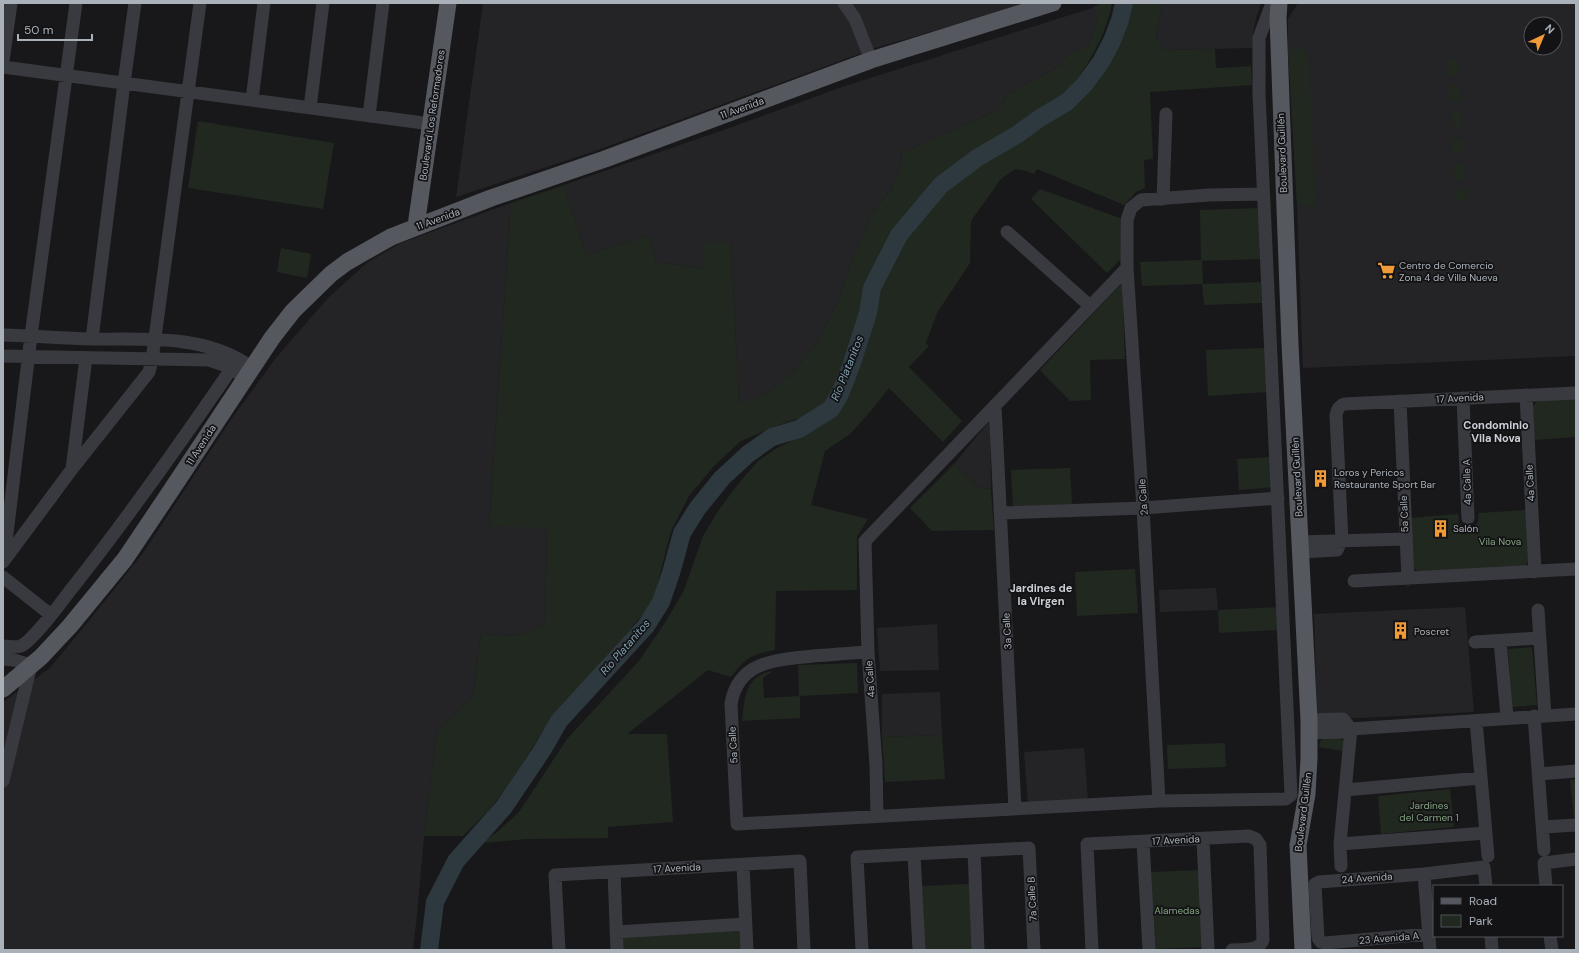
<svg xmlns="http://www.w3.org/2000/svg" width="1579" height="953" viewBox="0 0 1579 953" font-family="'DM Sans',sans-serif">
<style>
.built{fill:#242427;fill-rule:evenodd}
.green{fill:#202820}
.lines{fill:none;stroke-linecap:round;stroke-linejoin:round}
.river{stroke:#2d393e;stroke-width:18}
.minor{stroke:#393a3f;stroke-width:13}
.major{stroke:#55585e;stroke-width:17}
.labels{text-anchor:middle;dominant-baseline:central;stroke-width:3.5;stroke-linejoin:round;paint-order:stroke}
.street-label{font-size:10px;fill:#aab1b9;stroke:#131315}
.poi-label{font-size:10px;fill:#aab1b9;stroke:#131315;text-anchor:start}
.park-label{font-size:10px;fill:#83a481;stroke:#131315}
.water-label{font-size:11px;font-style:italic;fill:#81a3b4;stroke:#131315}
.neighbourhood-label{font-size:11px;font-weight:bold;fill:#cbcfd5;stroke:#131315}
</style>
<rect width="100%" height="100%" fill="#18181a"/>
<!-- built -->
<path class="built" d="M 483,3 L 1032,3 L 878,47 L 598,150 L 456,197 Z
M 1100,3 L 1098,6 L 1098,18 L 1088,46 L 1069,53 L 1059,66 L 1008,94 L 998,110 L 901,153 L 902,160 L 899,171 L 890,191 L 872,213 L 851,263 L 838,302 L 814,347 L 793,372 L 766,394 L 739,405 L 731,243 L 704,268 L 656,262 L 649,235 L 586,255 L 564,185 L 732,127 L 845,86 L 1092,8 Z
M 1163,3 L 1261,3 L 1256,18 L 1253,34 L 1254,48 L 1164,50 L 1156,36 Z
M 1298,3 L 1576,3 L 1576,356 L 1303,368 L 1297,205 L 1288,50 L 1288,19 ZM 1531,24 L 1555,24 L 1555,48 L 1531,48 Z
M 511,203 L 489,525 L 547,527 L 545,626 L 516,636 L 481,634 L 473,696 L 437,732 L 424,836 L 417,915 L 413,950 L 3,950 L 3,702 L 50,668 L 92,617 L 143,553 L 230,421 L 275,359 L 328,298 L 368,262 L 401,243 Z
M 990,420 L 991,489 L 978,487 L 954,464 Z
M 1216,588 L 1218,610 L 1160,612 L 1159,590 Z
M 1465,607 L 1474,712 L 1359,718 L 1317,717 L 1314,614 Z
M 937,624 L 939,670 L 880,671 L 877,628 Z
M 940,692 L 942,735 L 882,737 L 882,694 Z
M 1084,748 L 1088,800 L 1028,803 L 1024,752 Z"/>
<!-- green -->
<path class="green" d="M 1100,3 L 1112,3 C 1107,30 1095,53 1080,75 C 1075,82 1070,91 1063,97 C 1050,108 1033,112 1020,125 L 965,162 L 938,182 L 918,204 L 896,232 L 881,259 L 867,291 L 842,371 L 833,391 L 824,406 L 811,414 L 776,426 L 741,441 L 715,465 L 689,496 L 671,531 L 653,602 L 609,655 L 570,697 L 547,725 L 505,790 L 488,811 L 463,836 L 424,836 L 437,732 L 473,696 L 481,634 L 516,636 L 545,625 L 547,528 L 489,526 L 511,203 L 564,185 L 586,255 L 649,235 L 656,262 L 704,268 L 704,243 L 731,243 L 739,404 L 766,394 L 793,372 L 814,347 L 838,302 L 851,263 L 872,213 L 890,191 L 899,171 L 902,160 L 901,153 L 998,110 L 1008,94 L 1059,66 L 1069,53 L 1088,46 L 1098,18 L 1098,6 Z
M 1131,3 L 1163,3 L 1156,36 L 1164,50 L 1215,49 L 1216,68 L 1251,66 L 1252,85 L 1150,92 L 1153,159 L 1144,160 L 1145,188 L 1136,192 L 1124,205 L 1037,169 L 1034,174 L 1026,171 L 1015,169 L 1001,179 L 971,221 L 970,263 L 937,313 L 926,343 L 929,346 L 909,367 L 962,421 L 943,442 L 889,388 L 871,411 L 850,434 L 825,451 L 811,505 L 868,519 L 857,537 L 857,590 L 776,591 L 775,650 C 751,655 746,657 731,677 L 708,670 L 627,734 L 667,734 L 673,822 L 608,827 L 608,838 L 526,839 L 482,843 L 497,832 L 519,812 L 567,739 L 639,661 L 668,618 L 684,590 L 703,536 L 718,511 L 738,484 L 758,461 L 777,448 L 798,438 L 820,426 L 834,415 L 846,394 L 858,366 L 880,293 L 899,246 L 924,212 L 959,177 L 994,154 L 1024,137 L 1045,119 L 1072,106 L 1096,82 L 1113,58 L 1125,29 Z
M 1308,49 L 1316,207 L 1297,205 L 1288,50 Z
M 1458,58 L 1459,75 L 1448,75 L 1447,59 Z
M 1449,85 L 1459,85 L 1461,100 L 1450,101 Z
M 1452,111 L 1461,111 L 1462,127 L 1453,127 Z
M 198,121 L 334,143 L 323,209 L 188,188 Z
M 1463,138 L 1464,153 L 1452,154 L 1451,139 Z
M 1454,164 L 1466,164 L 1466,180 L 1454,180 Z
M 1462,188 L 1467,191 L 1467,200 L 1455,199 L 1455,191 Z
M 1040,189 L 1120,218 L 1121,259 L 1107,273 L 1031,199 Z
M 1260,208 L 1261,259 L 1202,261 L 1203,284 L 1261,282 L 1262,303 L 1204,305 L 1202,284 L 1142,286 L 1140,262 L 1201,260 L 1200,210 Z
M 281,248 L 311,254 L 307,278 L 277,272 Z
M 1122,283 L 1125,359 L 1090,360 L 1091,400 L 1070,401 L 1040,370 Z
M 1265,348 L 1267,392 L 1208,396 L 1206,350 Z
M 1576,398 L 1576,437 L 1534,440 L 1533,406 L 1539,399 Z
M 1271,457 L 1274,487 L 1239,490 L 1237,459 Z
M 954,464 L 978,487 L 991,489 L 994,530 L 932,531 L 910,508 Z
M 1070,468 L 1072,504 L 1013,507 L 1011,470 Z
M 1526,510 L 1529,559 L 1525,567 L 1419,573 L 1414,568 L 1410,518 L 1458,514 L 1459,523 L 1467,529 C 1476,528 1480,522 1478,513 Z
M 1135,569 L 1138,613 L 1077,616 L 1075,572 Z
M 1278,607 L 1279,630 L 1219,633 L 1218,610 Z
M 1532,647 L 1537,705 L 1512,707 L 1508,649 Z
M 857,663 L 858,693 L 800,696 L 800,718 L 742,721 C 745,697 745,675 773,671 L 763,678 L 764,698 L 799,696 L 798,665 Z
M 942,735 L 945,779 L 885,782 L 882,737 Z
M 1326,737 C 1334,737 1338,736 1344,742 L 1343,751 L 1319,747 L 1320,741 Z
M 1225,743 L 1226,767 L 1168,769 L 1167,745 Z
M 1576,779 L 1576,817 L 1574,818 L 1570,780 Z
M 1450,789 L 1454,827 L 1381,834 L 1378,796 Z
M 1199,870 L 1203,947 L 1155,949 L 1150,872 Z
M 969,884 L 972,950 L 923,950 L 920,886 Z
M 740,929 L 741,950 L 622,950 L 621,937 Z"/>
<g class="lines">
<!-- river -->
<path class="river" d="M 429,950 L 435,902 L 456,861 L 504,807 L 543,749 L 559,721 L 646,626 L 661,602 L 671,573 L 682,533 L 697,509 L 722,478 L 748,454 L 772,437 L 799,429 L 831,409 L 840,394 L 851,366 L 868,313 L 872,288 L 899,235 L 941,185 L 977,158 L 1018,134 L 1040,118 L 1067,102 L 1084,85 L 1101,62 L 1112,41 L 1120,20 L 1124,3"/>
<!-- minor -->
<path class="minor" d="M 844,3 L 855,19 L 871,60
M 3,61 L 11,3
M 3,67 L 431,124
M 252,100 L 264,3
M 310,108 L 323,3
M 369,116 L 383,3
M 1163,199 L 1166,114
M 1007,232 L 1090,306
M 3,335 C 33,336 62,338 92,339 C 143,340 200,334 245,363
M 92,339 L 124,83 L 135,3
M 3,356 L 209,360 L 227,366 L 238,373
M 1526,395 L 1535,572
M 1463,398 L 1468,518
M 1400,401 L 1408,579
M 995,405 L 1015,809
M 72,469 L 86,358
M 1002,513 L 1143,508 L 1278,498
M 1342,541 L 1336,415 C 1337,409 1339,406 1344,404 L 1576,393
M 1300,542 L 1405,539
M 1301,552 L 1337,550 L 1339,546
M 4,558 L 31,336 L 76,3
M 3,562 L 72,469 L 149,372 L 152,360 L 200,3
M 3,577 L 51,615
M 1354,581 L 1576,569
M 1538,610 L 1545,716
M 1500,641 L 1507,717
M 1475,642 L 1539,638
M 3,646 C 9,646 16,648 21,646 C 32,641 61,603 69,592 C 129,517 184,438 238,359
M 868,652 C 849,653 831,655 813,656 C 778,660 738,660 731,704 L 737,824 L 1159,801 L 1286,799 L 1291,795 L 1259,94 L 1259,38 L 1272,3
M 3,659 L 14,660 L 31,665 L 3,781
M 1534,716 L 1544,850
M 1309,720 L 1343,719 L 1351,729 L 1340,844 L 1341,866
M 1476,721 L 1488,856
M 1309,733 L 1343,732 L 1351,729 L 1576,714
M 1539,774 L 1576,771
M 1345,790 L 1481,778
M 1159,801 L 1143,508 L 1127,268 L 1127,220 L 1131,208 L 1141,200 L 1209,195 L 1263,194
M 877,816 L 876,765 L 868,652 L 865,541 L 1127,268
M 1543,827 L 1576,825
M 1203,839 L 1208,950
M 1143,842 L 1149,950
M 1340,844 L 1486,833
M 974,851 L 978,950
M 914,855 L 919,950
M 743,865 L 747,950
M 614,872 L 617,950
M 1424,874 L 1430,950
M 1546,886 L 1544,863 L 1576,859
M 616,932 L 746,924
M 1429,934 L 1325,943 L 1321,942 L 1318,938 L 1315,884 L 1319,882 L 1424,874 L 1484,867 L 1486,886
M 1491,936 L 1492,950
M 1550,936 L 1552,950
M 559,950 L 555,875 L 800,861 L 804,950
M 862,950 L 857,857 L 1029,848 L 1034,950
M 1092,950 L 1087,844 L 1249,836 L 1256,839 L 1260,845 L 1263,940 C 1259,952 1242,949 1232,950"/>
<!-- major -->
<path class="major" d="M 1279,3 L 1278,18 L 1290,344 L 1309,720 L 1309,759 L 1307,794 L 1298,845 L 1303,950
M 416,226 L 448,3
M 3,689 L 41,657 L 70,626 L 125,559 L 172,489 L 272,338 L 293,311 L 331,274 L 347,262 L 391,237 L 491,198 L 605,159 L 871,60 L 1053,3"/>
</g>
<!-- icons -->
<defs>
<symbol id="supermarket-bare" viewBox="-9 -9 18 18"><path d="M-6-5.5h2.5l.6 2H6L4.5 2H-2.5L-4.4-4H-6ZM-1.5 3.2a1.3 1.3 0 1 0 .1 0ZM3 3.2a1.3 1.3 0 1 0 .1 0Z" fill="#f19b38" stroke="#131315" stroke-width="2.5" paint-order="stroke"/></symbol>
<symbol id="building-bare" viewBox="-9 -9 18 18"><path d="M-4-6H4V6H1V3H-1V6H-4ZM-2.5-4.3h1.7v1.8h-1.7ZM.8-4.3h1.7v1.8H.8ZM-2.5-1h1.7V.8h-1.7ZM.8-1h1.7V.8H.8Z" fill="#f19b38" stroke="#131315" stroke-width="2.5" paint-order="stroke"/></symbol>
</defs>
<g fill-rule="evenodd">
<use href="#supermarket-bare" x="1374" y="258" width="25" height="25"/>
<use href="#building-bare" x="1308" y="466" width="25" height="25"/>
<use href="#building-bare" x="1428" y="516" width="25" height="25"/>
<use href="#building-bare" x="1388" y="618" width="25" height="25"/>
</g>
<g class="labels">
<!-- street labels -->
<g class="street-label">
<text transform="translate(742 108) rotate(-20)">11 Avenida</text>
<text transform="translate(432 115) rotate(-82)">Boulevard Los Reformadores</text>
<text transform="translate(1282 153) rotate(-92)">Boulevard Guillén</text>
<text transform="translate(438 219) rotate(-20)">11 Avenida</text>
<text transform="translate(1460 398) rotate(-3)">17 Avenida</text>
<text transform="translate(201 445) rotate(-57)">11 Avenida</text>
<text transform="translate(1297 477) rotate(-93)">Boulevard Guillén</text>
<text transform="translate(1467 482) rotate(-92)">4a Calle A</text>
<text transform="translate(1530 483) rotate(-93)">4a Calle</text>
<text transform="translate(1143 497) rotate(-94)">2a Calle</text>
<text transform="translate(1404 514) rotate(-92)">5a Calle</text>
<text transform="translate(1007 631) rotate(-93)">3a Calle</text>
<text transform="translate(870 679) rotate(-94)">4a Calle</text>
<text transform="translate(733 745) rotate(-93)">5a Calle</text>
<text transform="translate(1303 812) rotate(-83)">Boulevard Guillén</text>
<text transform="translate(1176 840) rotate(-3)">17 Avenida</text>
<text transform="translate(677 868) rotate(-3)">17 Avenida</text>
<text transform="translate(1367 878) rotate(-4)">24 Avenida</text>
<text transform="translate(1032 899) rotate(-93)">7a Calle B</text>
<text transform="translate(1389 938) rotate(-5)">23 Avenida A</text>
</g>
<!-- poi labels -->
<g class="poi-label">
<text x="1399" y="265">Centro de Comercio<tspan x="1399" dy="12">Zona 4 de Villa Nueva</tspan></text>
<text x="1334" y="472">Loros y Pericos<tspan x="1334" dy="12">Restaurante Sport Bar</tspan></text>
<text x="1453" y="528">Salón</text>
<text x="1414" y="631">Poscret</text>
</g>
<!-- park labels -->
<g class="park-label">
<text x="1500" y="541">Vila Nova</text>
<text x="1429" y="805">Jardines<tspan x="1429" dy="12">del Carmen 1</tspan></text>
<text x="1177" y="910">Alamedas</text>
</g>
<!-- water labels -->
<g class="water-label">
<text transform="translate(847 368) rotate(-68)">Río Platanitos</text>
<text transform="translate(625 647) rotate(-49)">Río Platanitos</text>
</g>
<!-- neighbourhood labels -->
<g class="neighbourhood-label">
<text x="1496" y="425">Condominio<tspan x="1496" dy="13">Vila Nova</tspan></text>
<text x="1041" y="588">Jardines de<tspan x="1041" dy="13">la Virgen</tspan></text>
</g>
</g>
<!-- border -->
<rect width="1579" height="953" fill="none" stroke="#aab1b9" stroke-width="8"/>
<!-- legend -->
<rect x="1433" y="885" width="130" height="52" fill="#131315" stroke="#4f5257"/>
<rect x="1441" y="898" width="20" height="6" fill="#55585e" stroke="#4f5257"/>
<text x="1469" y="905" font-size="12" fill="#aab1b9">Road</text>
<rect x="1441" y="915" width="20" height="12" fill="#202820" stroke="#4f5257"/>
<text x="1469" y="925" font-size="12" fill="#aab1b9">Park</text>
<!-- north arrow -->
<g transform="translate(1543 36) rotate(44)"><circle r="19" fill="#131315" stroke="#4f5257"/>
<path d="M0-3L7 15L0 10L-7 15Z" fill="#f19b38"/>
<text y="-6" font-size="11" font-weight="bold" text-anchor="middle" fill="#aab1b9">N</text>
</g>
<!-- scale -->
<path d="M18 34v6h74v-6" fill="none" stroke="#aab1b9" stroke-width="2"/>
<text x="24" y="34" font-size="12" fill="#aab1b9" stroke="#131315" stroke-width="3" paint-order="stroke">50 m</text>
</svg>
